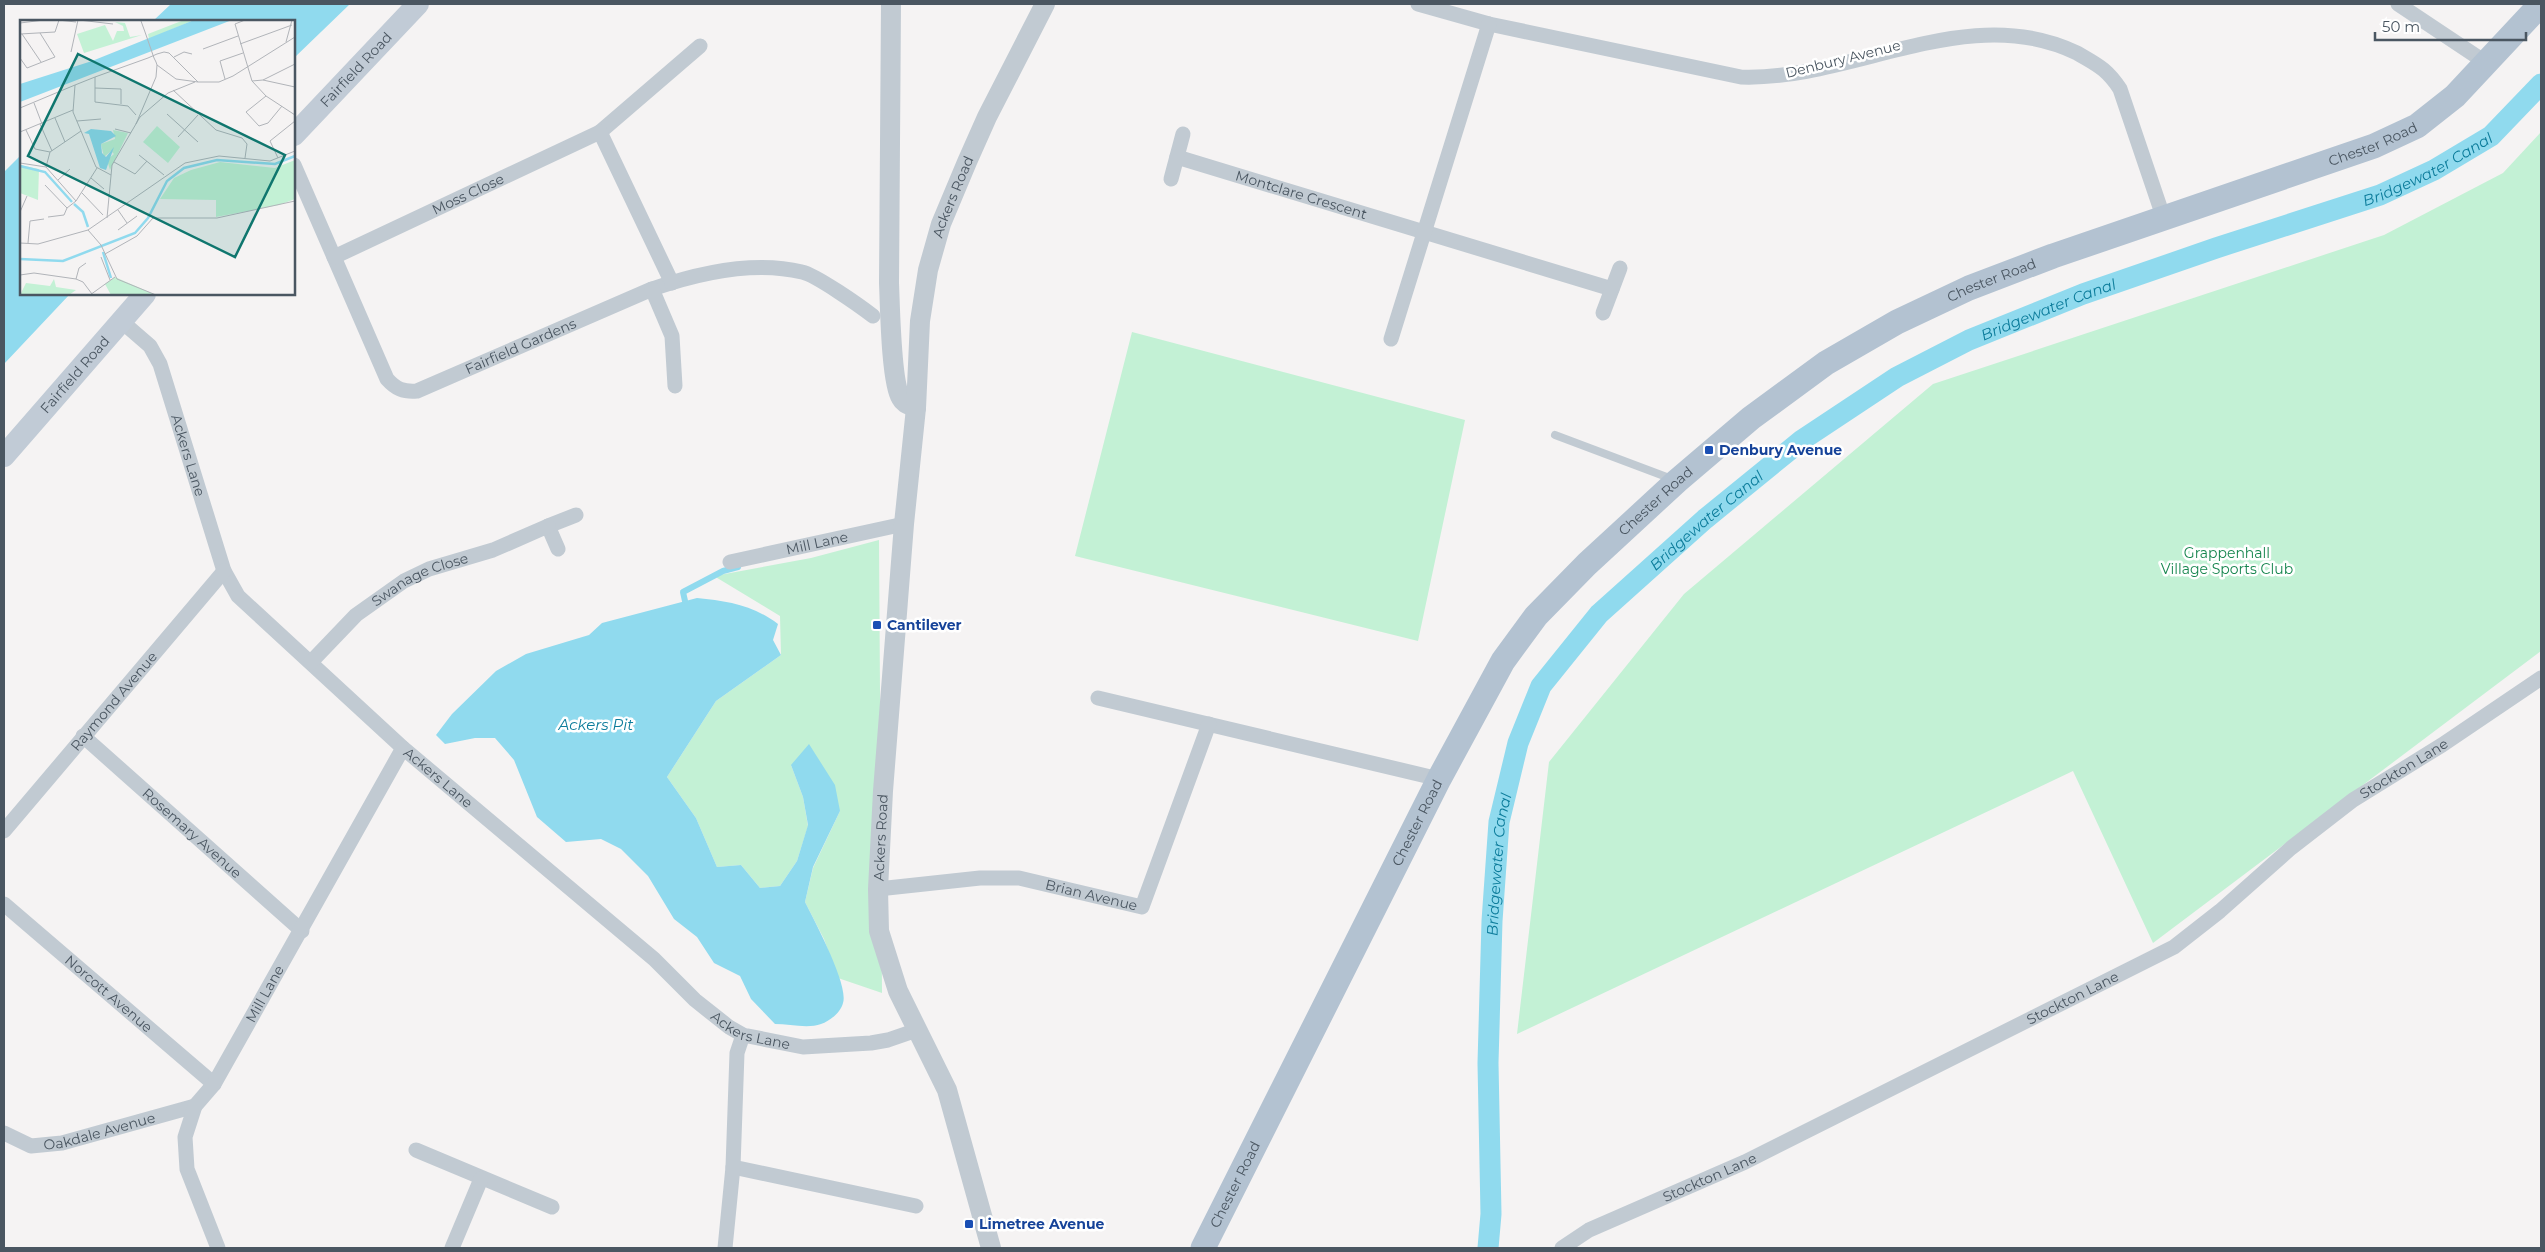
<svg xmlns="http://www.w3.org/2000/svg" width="2545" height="1252" viewBox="0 0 2545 1252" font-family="Montserrat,sans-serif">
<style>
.green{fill:#c3f1d5}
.water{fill:#90daee}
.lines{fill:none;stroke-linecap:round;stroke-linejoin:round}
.stream{stroke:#90daee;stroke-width:6}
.canal{stroke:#90daee;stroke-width:21}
.service{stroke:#c1cad2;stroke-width:8}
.minor{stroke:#c1cad2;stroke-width:15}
.tertiary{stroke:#c1cad2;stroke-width:20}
.secondary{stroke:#c1cbd6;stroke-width:22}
.primary{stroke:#b3c2d1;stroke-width:25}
.transit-dot{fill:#1a4fb4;stroke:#fff;stroke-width:2}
.labels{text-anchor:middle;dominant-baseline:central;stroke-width:5;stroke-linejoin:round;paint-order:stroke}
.street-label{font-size:14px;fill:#4a5661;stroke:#fff}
.transit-label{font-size:14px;font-weight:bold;fill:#164399;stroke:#fff;text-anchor:start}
.park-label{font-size:14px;fill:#17864f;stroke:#fff}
.water-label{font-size:15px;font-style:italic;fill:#0c7c9b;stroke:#fff}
.inset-river{fill:none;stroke:#90daee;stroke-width:2.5}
.inset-road{fill:none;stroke:#b1b4b9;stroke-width:1}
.view{fill:#0f766e;fill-opacity:0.15;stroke:#0f766e;stroke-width:2.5}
.inset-edge{fill:none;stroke:#4a5661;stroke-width:2.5}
</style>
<rect width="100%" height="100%" fill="#f5f3f3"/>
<!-- green -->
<path class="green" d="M 2541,132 L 2541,651 L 2153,943 L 2073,771 L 1517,1034 L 1549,762 L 1684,594 L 1933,384 L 2384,235 L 2503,173 Z
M 1132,332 L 1465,420 L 1418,641 L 1075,556 Z
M 879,540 L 882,993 L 838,978 L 824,939 L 805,902 L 813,868 L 840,811 L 791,765 L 803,797 L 808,826 L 797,861 L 780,886 L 760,888 L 741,865 L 717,867 L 696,818 L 667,777 L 716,701 L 781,655 L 780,616 L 714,576 L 811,558 Z"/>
<!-- water -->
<path class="water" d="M 171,4 L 350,4 L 294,58 L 294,21 L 153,21 Z
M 21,155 L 21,294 L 70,294 L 4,364 L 4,172 Z
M 697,598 C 727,601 753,605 778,624 L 773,640 L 781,655 L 716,701 L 667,777 L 696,818 L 717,867 L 741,865 L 760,888 L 780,886 L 797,861 L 808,825 L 803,797 L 791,765 L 809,744 L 835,785 L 840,811 L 813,867 L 805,902 C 814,920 849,985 843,1003 C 841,1012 830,1021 821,1024 C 808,1029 789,1024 775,1024 L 751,999 L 740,976 L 714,963 L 697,937 L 674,919 L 648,876 L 621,849 L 601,839 L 566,842 L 537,817 L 514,760 L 495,738 L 475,738 L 445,744 L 436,735 L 452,714 L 496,671 L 526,654 L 589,635 L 602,623 Z"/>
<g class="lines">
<!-- stream -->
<path class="stream" d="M 685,601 L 683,592 L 723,571 L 738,567"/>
<!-- canal -->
<path class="canal" id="s1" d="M 1488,1248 L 1491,1214 L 1488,1063 L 1492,921 L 1499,822 L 1518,743 L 1541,686 L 1599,614 L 1705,519 L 1802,440 L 1897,377 L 1969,340 L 2083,294 L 2216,248 L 2380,195 L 2434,170 L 2491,136 L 2541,84"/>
<!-- service -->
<path class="service" d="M 1555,435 L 1672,479"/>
<!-- minor -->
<g class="minor">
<path d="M 1418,4 L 1489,24 L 1741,77 C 1853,81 1968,0 2077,53 C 2097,65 2106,68 2120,89 L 2164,219"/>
<path d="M 2398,4 L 2488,64"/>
<path d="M 600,132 L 700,46"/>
<path id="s2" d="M 1177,157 L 1612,289"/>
<path id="s3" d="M 294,165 L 387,379 C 396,389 403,392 417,391 L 652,289 C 698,273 753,260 802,272 C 816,275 860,306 873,316"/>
<path d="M 1171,179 L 1183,134"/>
<path id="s4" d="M 334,257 L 600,132 L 672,283"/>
<path d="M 652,289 L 672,336 L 675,386"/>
<path d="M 1603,313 L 1620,268"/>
<path id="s5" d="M 120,320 L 150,346 L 160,364 L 224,571 L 238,596 L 403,748 L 654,959 L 695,1000 L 729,1027 L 743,1035 L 803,1047 L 871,1043 L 888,1040 L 917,1030"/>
<path d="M 1391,339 L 1489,24"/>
<path d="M 558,549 L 548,526 L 576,515"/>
<path id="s6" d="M 730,562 L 904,524"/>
<path id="s7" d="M 311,662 L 356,615 L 404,581 L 429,569 L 493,550 L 548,526"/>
<path d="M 1098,698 L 1439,779"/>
<path id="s8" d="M 83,736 L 302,931"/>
<path id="s9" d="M 4,831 L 224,571"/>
<path id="s10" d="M 878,889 L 980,878 L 1019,878 L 1142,907 L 1209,724"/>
<path id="s11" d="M 4,904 L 214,1084"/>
<path id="s12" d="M 4,1133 L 31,1146 L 62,1143 L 195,1106"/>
<path d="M 416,1150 L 552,1207"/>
<path d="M 733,1167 L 916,1206"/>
<path id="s13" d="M 218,1248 L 187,1169 L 185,1137 L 195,1106 L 214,1084 L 403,748"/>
<path d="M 452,1248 L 481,1179"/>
<path d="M 725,1248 L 733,1167 L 737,1053 L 743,1035"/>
<path id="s14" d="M 1562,1248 L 1589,1230 L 1745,1162 L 2174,947 L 2220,911 L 2291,848 L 2353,800 L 2442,745 L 2541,678"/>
</g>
<!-- tertiary -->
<g class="tertiary">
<path d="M 891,4 L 889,283 C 890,304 891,383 901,398 C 904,404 910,405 916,408"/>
<path id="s15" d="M 991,1248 L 947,1090 L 898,991 L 879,931 L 878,889 L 883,791 L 904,524 L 916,408 L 920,321 L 928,270 L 941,224 L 967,162 L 987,117 L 1045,4"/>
</g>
<!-- secondary -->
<g class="secondary">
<path id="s16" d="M 294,135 L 418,4"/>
<path id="s17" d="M 4,456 L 145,294"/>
</g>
<!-- primary -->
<path class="primary" id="s18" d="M 1203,1248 L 1439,779 L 1503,661 L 1536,616 L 1587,564 L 1677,481 L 1751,418 L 1826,363 L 1897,322 L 1969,288 L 2053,256 L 2374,146 L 2417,126 L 2455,96 L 2541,4"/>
</g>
<!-- markers -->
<g class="transit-dot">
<rect x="1704" y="445" width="10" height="10" rx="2.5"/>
<rect x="872" y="620" width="10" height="10" rx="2.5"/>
<rect x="964" y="1219" width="10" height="10" rx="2.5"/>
</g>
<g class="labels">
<!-- street labels -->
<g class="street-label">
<text transform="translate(1843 59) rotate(-14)">Denbury Avenue</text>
<text stroke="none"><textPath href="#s16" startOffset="90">Fairfield Road</textPath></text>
<text stroke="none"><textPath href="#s18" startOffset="1691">Chester Road</textPath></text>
<text stroke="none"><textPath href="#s4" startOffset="148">Moss Close</textPath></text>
<text stroke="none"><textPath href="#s2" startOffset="130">Montclare Crescent</textPath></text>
<text stroke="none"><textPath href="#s15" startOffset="1078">Ackers Road</textPath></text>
<text stroke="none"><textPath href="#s18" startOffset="1286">Chester Road</textPath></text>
<text stroke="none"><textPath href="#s3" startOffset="380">Fairfield Gardens</textPath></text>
<text stroke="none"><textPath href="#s17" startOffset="108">Fairfield Road</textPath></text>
<text stroke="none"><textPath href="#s5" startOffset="156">Ackers Lane</textPath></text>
<text stroke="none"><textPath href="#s18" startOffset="881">Chester Road</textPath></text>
<text stroke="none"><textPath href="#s6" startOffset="89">Mill Lane</textPath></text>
<text stroke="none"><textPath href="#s7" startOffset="139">Swanage Close</textPath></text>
<text stroke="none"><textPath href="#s9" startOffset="170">Raymond Avenue</textPath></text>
<text stroke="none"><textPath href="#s14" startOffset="974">Stockton Lane</textPath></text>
<text stroke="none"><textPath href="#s5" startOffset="576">Ackers Lane</textPath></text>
<text stroke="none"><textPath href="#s18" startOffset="476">Chester Road</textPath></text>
<text stroke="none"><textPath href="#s8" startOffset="146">Rosemary Avenue</textPath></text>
<text stroke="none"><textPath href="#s15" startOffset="431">Ackers Road</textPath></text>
<text stroke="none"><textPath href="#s10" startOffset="216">Brian Avenue</textPath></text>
<text stroke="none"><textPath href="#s11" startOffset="138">Norcott Avenue</textPath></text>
<text stroke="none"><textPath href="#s13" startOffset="282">Mill Lane</textPath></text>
<text stroke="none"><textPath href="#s14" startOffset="569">Stockton Lane</textPath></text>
<text stroke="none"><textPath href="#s5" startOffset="981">Ackers Lane</textPath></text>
<text stroke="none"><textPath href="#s12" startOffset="100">Oakdale Avenue</textPath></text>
<text stroke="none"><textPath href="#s14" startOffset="164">Stockton Lane</textPath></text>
<text stroke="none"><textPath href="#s18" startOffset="71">Chester Road</textPath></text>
</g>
<!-- transit labels -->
<g class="transit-label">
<text x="1719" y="450">Denbury Avenue</text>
<text x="887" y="625">Cantilever</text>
<text x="979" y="1224">Limetree Avenue</text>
</g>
<!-- park labels -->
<g class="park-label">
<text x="2227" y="553">Grappenhall<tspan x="2227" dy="16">Village Sports Club</tspan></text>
</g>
<!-- water labels -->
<g class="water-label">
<text stroke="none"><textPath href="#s1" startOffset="1614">Bridgewater Canal</textPath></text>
<text stroke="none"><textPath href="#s1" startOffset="1209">Bridgewater Canal</textPath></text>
<text stroke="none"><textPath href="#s1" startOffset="804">Bridgewater Canal</textPath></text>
<text x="596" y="724">Ackers Pit</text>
<text stroke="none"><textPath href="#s1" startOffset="384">Bridgewater Canal</textPath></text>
</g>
</g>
<!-- overview -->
<g transform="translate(20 20)">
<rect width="275" height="275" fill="#f5f3f3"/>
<path d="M 164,0 L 174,0 L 129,19 L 128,14 ZM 95,2 L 105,3 L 110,17 L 122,15 L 64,33 L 57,14 L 85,5 L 93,21 L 97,11 L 104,11 L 103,6 ZM 137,106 L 160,127 L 148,143 L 123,122 ZM 93,110 L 108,113 L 90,150 L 87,140 L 94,134 L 91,131 L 84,137 L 81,124 L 95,119 ZM 275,140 L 275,179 L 259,185 L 196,197 L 196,180 L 140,179 L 154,158 L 171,150 L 200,142 L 255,148 ZM 0,145 L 19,149 L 18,180 L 0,173 ZM 95,257 L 136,275 L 91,275 L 85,264 ZM 34,259 L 36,267 L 56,270 L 49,275 L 0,275 L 6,263 L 30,266 Z" fill="#c3f1d5"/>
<path d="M 174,0 L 212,0 L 0,82 L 0,64 L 72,41 ZM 71,109 L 91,111 L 96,116 L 81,124 L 82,133 L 86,137 L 94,127 L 86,150 L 80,148 L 69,114 L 64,113 Z" fill="#90daee"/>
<path class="inset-river" d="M 0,146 L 25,152 L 52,182M 54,184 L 63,192 L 68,207M 83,232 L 91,258M 0,239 L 43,241 L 115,213 L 128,198 L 147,161 L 164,148 L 197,140 L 255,144 L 275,136"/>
<path class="inset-road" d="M 38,0 L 56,2M 59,0 L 93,4M 225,0 L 215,4 L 232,61 L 246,76 L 275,95M 0,3 L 24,0M 0,14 L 35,12 L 39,0M 2,14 L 21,42M 266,22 L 272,0M 220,24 L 272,5M 183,29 L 218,16M 51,32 L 58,0M 154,37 L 164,32 L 172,34M 0,38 L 7,48 L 35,37 L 20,13M 75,57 L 75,82 L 108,86 L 116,95M 205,59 L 200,41 L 223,33M 243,60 L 275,67M 232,61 L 243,60 L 275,44M 178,62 L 199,62 L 213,56 L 275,17M 55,65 L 53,92 L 61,111 L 76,147 L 91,155M 75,68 L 101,69 L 101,84M 153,70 L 196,110 L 222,118 L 227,124 L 225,138M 246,76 L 226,92 L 239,106 L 248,103 L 262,86M 14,83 L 22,104M 0,88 L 55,65 L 75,57 L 128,38 L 137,34 L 144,32 L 149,33 L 178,62 L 156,59 L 137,45 L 136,42 L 134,38 L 125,12 L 121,1 L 120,0M 147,94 L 178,122M 35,98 L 45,122M 57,101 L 81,99M 20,104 L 32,131M 116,104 L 136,57 L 137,45M 95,109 L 111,113M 6,110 L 15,129 L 30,132M 0,112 L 53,90M 158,117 L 178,95M 119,135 L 144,155M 258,138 L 250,121 L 275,101M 94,142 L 115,154 L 127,141M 0,143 L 26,147 L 30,132 L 61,111M 26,147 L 56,181M 71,158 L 84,169M 38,160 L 50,149M 25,165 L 47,188M 62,173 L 83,195M 47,188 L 56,181 L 77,148M 98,190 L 107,203M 0,192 L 7,176M 28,197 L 44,195 L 47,188M 87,198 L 92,145 L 120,97 L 148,73 L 175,62M 68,210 L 81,225 L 97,259 L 136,275M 98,210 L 117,196M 0,223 L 18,224 L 68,210 L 165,143 L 199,136 L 250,141 L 275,131M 8,223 L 10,201 L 24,199M 85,234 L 117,216 L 133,198 L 197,198 L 275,181M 81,237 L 90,260M 0,255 L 14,253 L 56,259 L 63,262 L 72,274M 56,259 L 59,248 L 66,243M 70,275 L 95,257"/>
<path class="view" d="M 58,34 L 265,135 L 215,237 L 8,136 Z"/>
<rect width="275" height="275" class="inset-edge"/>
</g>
<!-- border -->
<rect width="2545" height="1252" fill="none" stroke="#4a5661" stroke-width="10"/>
<!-- scale -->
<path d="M2375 32v8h151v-8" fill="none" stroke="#4a5661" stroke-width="2.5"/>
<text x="2382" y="32" font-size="15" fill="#4a5661" stroke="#ffffff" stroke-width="4" paint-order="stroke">50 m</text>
</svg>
